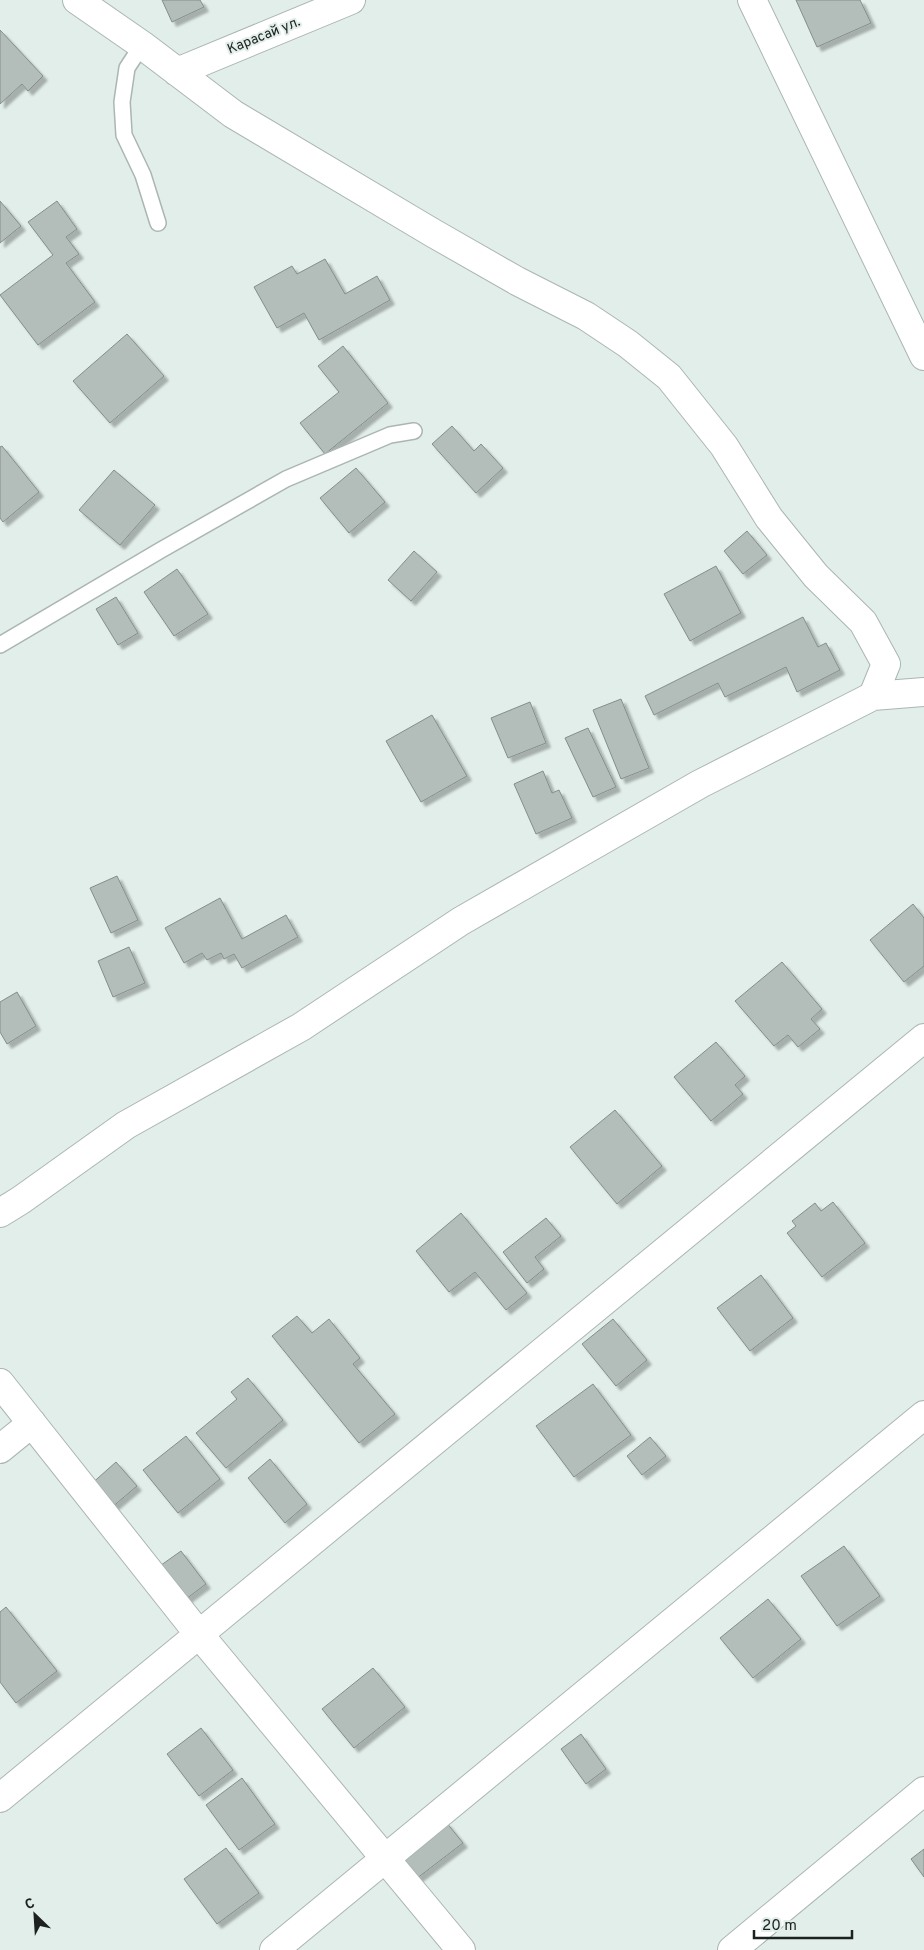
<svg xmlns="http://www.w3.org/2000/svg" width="924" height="1950" viewBox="0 0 924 1950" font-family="Overpass,sans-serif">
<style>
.building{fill:#b3beba;stroke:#838e8a;filter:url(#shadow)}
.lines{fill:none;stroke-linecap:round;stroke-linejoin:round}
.service-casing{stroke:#abb6b2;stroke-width:18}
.minor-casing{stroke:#abb6b2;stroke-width:30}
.service{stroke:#fff;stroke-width:15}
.minor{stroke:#fff;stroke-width:28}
.labels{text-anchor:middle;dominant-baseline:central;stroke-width:4;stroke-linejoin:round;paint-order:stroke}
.street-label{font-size:14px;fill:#1d2120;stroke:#e2eee9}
</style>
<defs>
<filter id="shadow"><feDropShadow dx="4.5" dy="4.5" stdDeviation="1" flood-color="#0004"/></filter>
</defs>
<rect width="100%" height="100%" fill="#e2eee9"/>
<!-- building -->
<path class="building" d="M 162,0 L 200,0 L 204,7 L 172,22 Z
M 796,0 L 860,0 L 871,23 L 817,47 Z
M 0,30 L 43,76 L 28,91 L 22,84 L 0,104 Z
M 0,201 L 21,226 L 0,243 Z
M 57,201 L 77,229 L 66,237 L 79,254 L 66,263 L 95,302 L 38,345 L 0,295 L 53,255 L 28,222 Z
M 325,259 L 345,294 L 377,276 L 390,300 L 319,340 L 304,313 L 277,328 L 254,287 L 292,266 L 297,274 Z
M 127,334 L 164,376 L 110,423 L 73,381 Z
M 343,346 L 388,403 L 325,454 L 300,423 L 339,392 L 318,366 Z
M 452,426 L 474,451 L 481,444 L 503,468 L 476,493 L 432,444 Z
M 2,446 L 39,492 L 3,522 L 0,518 L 0,447 Z
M 356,468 L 385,502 L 349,533 L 320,498 Z
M 114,470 L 155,505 L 120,545 L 79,510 Z
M 747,531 L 767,555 L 743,574 L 724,551 Z
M 414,551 L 437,572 L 411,601 L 388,580 Z
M 716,566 L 741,613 L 690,641 L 664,594 Z
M 177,569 L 208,614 L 174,636 L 144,592 Z
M 116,597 L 138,633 L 118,645 L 96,609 Z
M 803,617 L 818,647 L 826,643 L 840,670 L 797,692 L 786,667 L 725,697 L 718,683 L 654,715 L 645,696 Z
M 621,699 L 649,768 L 621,779 L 593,710 Z
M 530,702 L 546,743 L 508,758 L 491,718 Z
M 432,715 L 467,776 L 421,802 L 386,741 Z
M 588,728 L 616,787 L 593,797 L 565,738 Z
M 543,771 L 552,793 L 559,790 L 572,818 L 536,834 L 514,784 Z
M 117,876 L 138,920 L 111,933 L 90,888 Z
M 220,898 L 242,939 L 286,915 L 298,937 L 242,968 L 234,954 L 224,959 L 221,953 L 207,960 L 202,953 L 184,963 L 165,928 Z
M 913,904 L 924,918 L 924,966 L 904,982 L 870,940 Z
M 129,947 L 145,983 L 113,997 L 98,961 Z
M 782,962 L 822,1009 L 811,1019 L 820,1029 L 798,1047 L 788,1035 L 774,1046 L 735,1001 Z
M 17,992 L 36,1026 L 7,1044 L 0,1032 L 0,1002 Z
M 716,1042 L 745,1076 L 735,1085 L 743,1094 L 711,1121 L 674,1077 Z
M 615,1110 L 662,1166 L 617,1204 L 570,1147 Z
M 833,1202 L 865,1243 L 822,1277 L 787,1233 L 796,1226 L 792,1221 L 815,1203 L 821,1211 Z
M 461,1213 L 527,1293 L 506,1310 L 475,1272 L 449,1292 L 416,1251 Z
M 546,1218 L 561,1236 L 535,1257 L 544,1269 L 527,1283 L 503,1252 Z
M 761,1275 L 793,1318 L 750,1351 L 717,1308 Z
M 297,1316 L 312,1333 L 329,1319 L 360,1358 L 353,1364 L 395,1414 L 359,1443 L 272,1336 Z
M 613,1319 L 647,1360 L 616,1386 L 582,1344 Z
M 248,1378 L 283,1420 L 226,1468 L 196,1433 L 237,1399 L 231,1392 Z
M 593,1384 L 631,1435 L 574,1477 L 536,1426 Z
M 186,1436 L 220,1479 L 178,1513 L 143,1470 Z
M 650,1437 L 666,1456 L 642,1475 L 627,1456 Z
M 270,1459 L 307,1504 L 285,1523 L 248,1478 Z
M 116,1462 L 137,1486 L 110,1509 L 89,1486 Z
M 844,1546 L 880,1596 L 837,1626 L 801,1576 Z
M 181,1551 L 206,1584 L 182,1602 L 157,1568 Z
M 768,1599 L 801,1639 L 753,1678 L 720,1638 Z
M 6,1607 L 57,1671 L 16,1703 L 0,1682 L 0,1612 Z
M 373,1668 L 405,1707 L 354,1748 L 322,1709 Z
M 201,1728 L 233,1770 L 199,1796 L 167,1754 Z
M 581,1734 L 606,1769 L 586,1784 L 561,1749 Z
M 242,1778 L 275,1824 L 239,1850 L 206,1805 Z
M 446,1822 L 463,1843 L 416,1879 L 399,1858 Z
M 226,1848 L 259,1893 L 217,1924 L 184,1879 Z
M 924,1849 L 924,1877 L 911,1859 Z"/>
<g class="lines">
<defs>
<path id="service" d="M 142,45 L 127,68 L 122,102 L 124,135 L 143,175 L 158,223
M 0,645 L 161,550 L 286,479 L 390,435 L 414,431"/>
<path id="minor" d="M 752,0 L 924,356
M 177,72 L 351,0
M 873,696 L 924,692
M 0,1213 L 21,1200 L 126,1125 L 301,1027 L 461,921 L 700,784 L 873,696 L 886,664 L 863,622 L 816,576 L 769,518 L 724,446 L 669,377 L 628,344 L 586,316 L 517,281 L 433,233 L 233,114 L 142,45 L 77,0
M 0,1383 L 198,1633 L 461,1950
M 0,1449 L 32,1423
M 0,1798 L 924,1038
M 274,1950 L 924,1415
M 732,1950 L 924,1791"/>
</defs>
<!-- service casing -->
<use href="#service" class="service-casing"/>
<!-- minor casing -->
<use href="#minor" class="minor-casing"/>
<!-- service -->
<use href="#service" class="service"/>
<!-- minor -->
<use href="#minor" class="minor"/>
</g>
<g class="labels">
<!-- street labels -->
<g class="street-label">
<text transform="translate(264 36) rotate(-22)">Карасай ул.</text>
</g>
</g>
<!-- north arrow -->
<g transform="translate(35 1915) rotate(335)" stroke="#e2eee9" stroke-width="4" paint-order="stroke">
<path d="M0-4L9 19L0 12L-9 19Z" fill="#1d2120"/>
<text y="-8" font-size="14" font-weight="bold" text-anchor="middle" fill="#1d2120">С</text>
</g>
<!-- scale -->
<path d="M754 1930v8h98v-8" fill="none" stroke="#1d2120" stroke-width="2.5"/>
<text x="762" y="1930" font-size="15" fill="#1d2120" stroke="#e2eee9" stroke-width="4" paint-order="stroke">20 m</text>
</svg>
